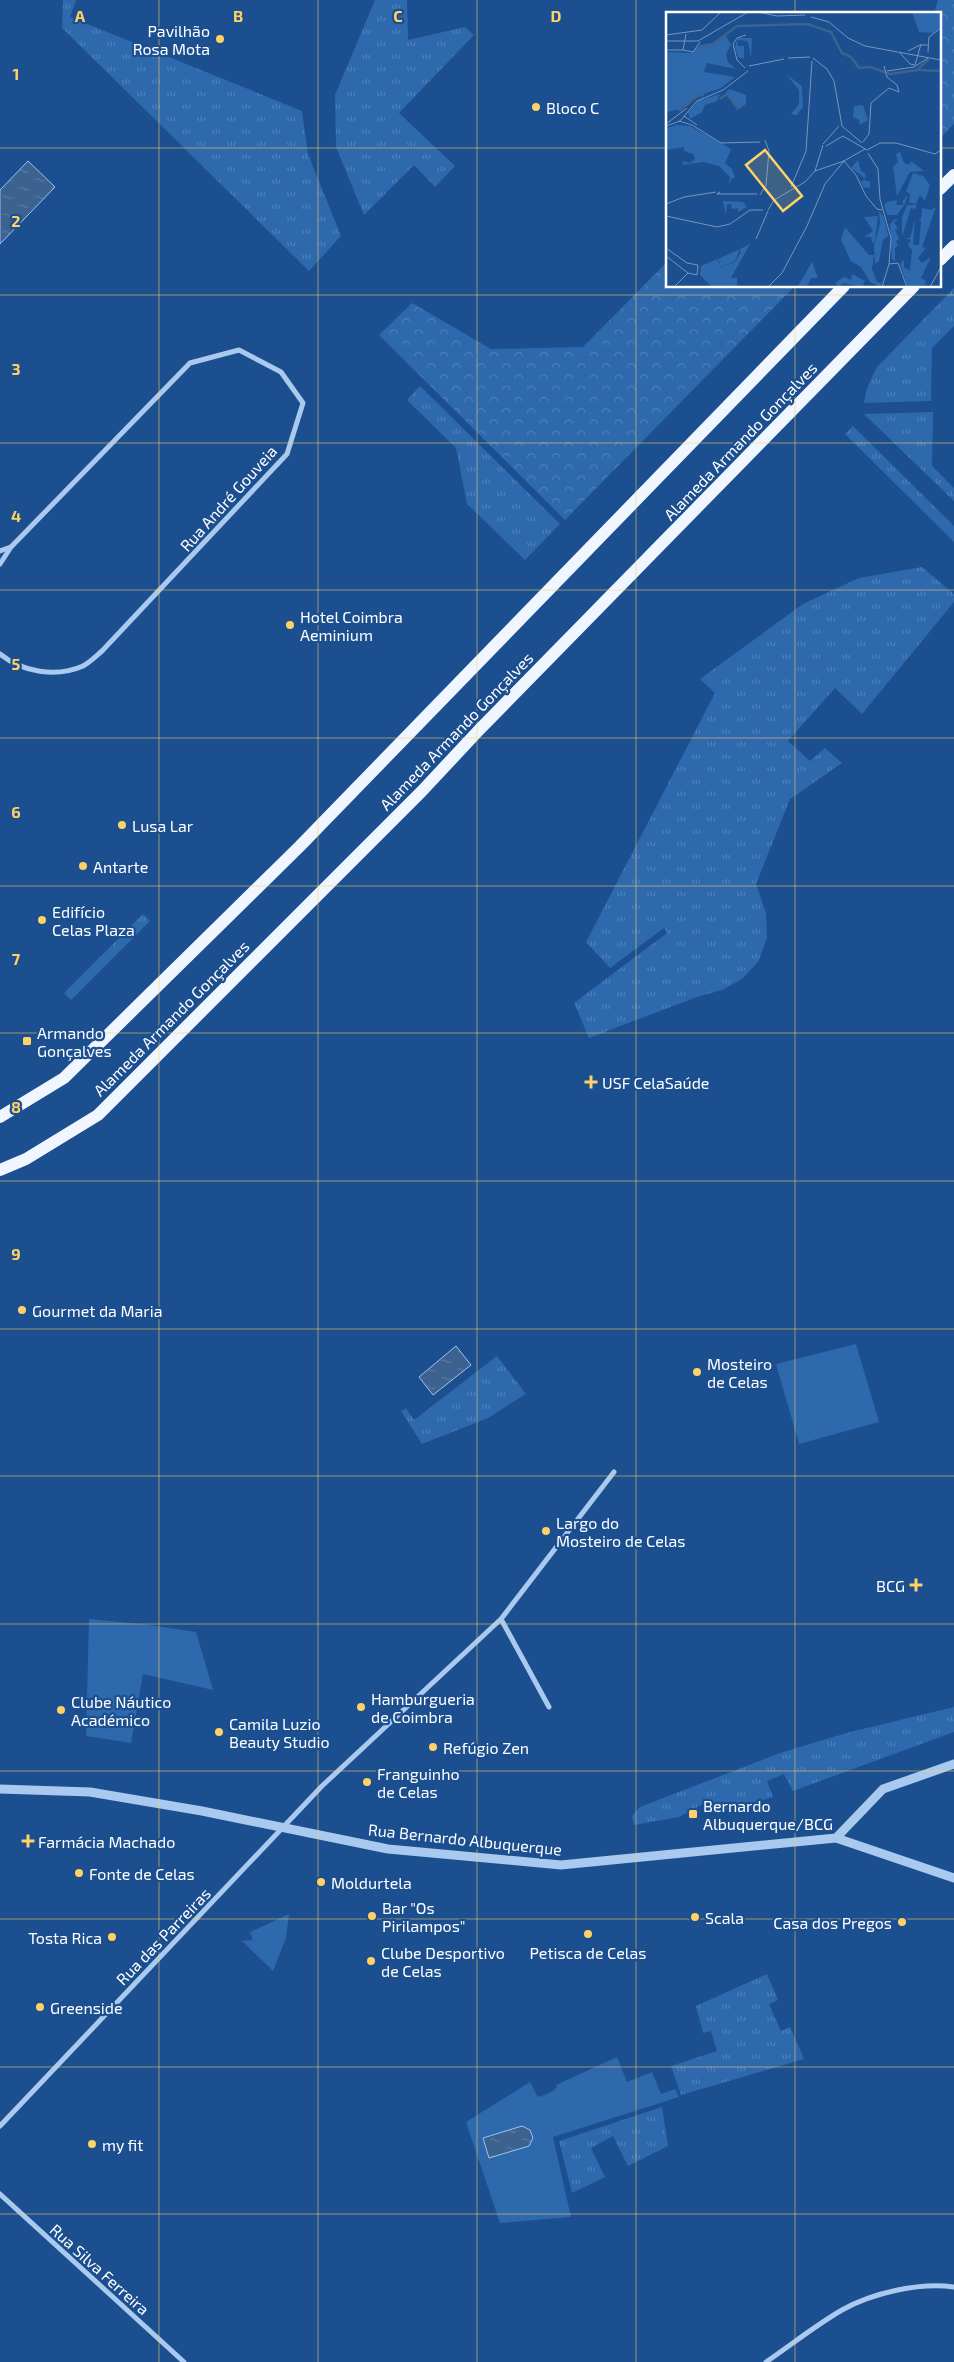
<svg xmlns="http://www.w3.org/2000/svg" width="954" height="2362" viewBox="0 0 954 2362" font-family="'Exo 2',sans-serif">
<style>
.grass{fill:url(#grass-tufts)}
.forest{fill:url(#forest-crowns)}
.garden{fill:#2e69ad}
.water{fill:url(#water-ripples);stroke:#9cc4f0}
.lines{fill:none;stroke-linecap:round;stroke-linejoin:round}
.minor{stroke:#a9c9ee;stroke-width:5}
.tertiary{stroke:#a9c9ee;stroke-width:9}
.primary{stroke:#f0f6ff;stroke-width:12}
.grid{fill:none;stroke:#ffd166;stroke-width:1;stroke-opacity:0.55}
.poi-dot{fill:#ffd166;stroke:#1b4f8f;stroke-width:2}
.labels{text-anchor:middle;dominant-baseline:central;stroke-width:4.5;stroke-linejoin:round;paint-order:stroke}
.poi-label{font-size:16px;fill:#fff;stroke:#1b4f8f;text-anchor:start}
.street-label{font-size:16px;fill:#fff;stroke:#1b4f8f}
.inset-river{fill:none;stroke:#3c6290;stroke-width:2.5}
.inset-road{fill:none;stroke:#7695bc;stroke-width:1}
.view{fill:#ffd166;fill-opacity:0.15;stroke:#ffd166;stroke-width:2.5}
.inset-edge{fill:none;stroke:#fff;stroke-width:2.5}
.grid-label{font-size:16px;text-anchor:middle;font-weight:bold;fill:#ffd166;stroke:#1b4f8f;stroke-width:4.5;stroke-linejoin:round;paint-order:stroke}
</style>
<defs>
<pattern id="grass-tufts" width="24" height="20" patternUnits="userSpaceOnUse" patternTransform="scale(1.25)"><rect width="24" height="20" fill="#2e69ad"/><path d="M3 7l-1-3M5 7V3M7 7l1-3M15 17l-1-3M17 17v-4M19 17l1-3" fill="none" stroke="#4d80b9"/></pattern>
<pattern id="forest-crowns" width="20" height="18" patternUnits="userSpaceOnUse" patternTransform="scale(1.25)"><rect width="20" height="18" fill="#2e69ad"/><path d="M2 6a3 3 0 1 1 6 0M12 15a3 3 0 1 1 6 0" fill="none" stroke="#4d80b9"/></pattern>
<pattern id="water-ripples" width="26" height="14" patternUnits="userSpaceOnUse" patternTransform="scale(1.25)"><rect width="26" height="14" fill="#3c6290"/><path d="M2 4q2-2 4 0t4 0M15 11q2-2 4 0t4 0" fill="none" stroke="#597aa1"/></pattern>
</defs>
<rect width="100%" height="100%" fill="#1b4f8f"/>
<!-- grass -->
<path class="grass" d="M 63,0 L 76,0 L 70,17 L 302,111 L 308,154 L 341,236 L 309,271 L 62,28 Z
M 375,0 L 407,0 L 408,40 L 465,27 L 474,35 L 399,113 L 455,166 L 435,187 L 414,165 L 364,215 L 336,147 L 335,95 Z
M 954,288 L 954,326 L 932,348 L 931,401 L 864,403 L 867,388 L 877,367 Z
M 420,386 L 560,524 L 525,560 L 467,504 L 456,448 L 407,400 Z
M 933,412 L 932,466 L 954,488 L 954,501 L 864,414 Z
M 853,426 L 954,526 L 954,542 L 845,434 Z
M 922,567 L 954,594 L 954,602 L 862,714 L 835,688 L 788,741 L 810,761 L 825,748 L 842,763 L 790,799 L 756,884 L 766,913 L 767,938 L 758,962 L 742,979 L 722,990 L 697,997 L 589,1038 L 574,1003 L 667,933 L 664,928 L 610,968 L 586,942 L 715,693 L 700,679 L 803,604 L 859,578 Z
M 143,914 L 150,921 L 71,1000 L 64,993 Z
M 497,1356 L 526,1394 L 488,1418 L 422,1444 L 401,1411 L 406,1408 L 414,1420 Z
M 954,1707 L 954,1732 L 793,1791 L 784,1774 L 767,1781 L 773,1797 L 730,1810 L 718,1809 L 708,1801 L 679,1817 L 634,1825 L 632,1816 L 640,1807 L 780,1753 L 850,1732 Z
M 767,1974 L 778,2000 L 769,2004 L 781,2031 L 790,2027 L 804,2059 L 681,2095 L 671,2066 L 717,2051 L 711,2031 L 703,2033 L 696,2006 Z
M 662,2107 L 668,2146 L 628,2166 L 613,2136 L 591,2148 L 605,2177 L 572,2193 L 559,2141 Z"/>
<!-- forest -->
<path class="forest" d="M 938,0 L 954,0 L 954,124 L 940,138 L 940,14 L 934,14 Z
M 668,261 L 668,286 L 795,286 L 565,520 L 379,335 L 412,303 L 491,349 L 583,347 Z"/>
<!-- garden -->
<path class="garden" d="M 856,1344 L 879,1422 L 799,1444 L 776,1364 Z
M 89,1619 L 150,1625 L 196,1632 L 213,1690 L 143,1674 L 131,1743 L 86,1736 Z
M 289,1914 L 286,1938 L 273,1971 L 242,1941 L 253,1940 L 250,1932 Z
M 617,2057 L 627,2082 L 652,2072 L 661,2094 L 675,2089 L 679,2097 L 553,2137 L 571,2217 L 500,2223 L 466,2122 L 530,2082 L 538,2097 C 546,2094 551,2094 557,2087 L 556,2085 Z"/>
<!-- water -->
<path class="water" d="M 28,161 L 55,187 L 0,244 L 0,190 Z
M 456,1346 L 471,1365 L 433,1395 L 419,1377 Z
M 522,2126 L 530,2130 L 533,2138 L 529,2146 L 489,2158 L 483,2138 Z"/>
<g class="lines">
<!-- minor -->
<path class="minor" d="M 0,551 L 11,547
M 0,564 L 11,547 L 190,363 L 239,350 L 281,372 L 303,403 L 287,454 L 102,651 C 96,656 90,662 83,666 C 56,678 22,672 0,654
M 501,1619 L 549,1707
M 0,2126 L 322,1786 L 501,1619 L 614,1472
M 0,2194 L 184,2362
M 766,2362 C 791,2345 816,2325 842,2310 C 872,2293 920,2282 954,2287"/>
<!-- tertiary -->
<path class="tertiary" d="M 0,1789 L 90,1792 L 202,1811 L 388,1849 L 561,1865 L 836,1838 L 954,1878
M 836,1838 L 883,1789 L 954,1764"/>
<!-- primary -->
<path class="primary" d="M 940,189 L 954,175
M 940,260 L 954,246
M 0,1117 L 64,1078 L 300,846 L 844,286
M 0,1170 L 26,1159 L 98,1115 L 422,791 L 479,730 L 914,286"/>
</g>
<!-- grid -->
<path class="grid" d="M 159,0 L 159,2362M 318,0 L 318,2362M 477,0 L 477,2362M 636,0 L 636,2362M 795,0 L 795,14M 0,148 L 668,148M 940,148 L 954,148M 795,286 L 795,2362M 0,295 L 954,295M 0,443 L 954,443M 0,590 L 954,590M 0,738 L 954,738M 0,886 L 954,886M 0,1033 L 954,1033M 0,1181 L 954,1181M 0,1329 L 954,1329M 0,1476 L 954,1476M 0,1624 L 954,1624M 0,1771 L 954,1771M 0,1919 L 954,1919M 0,2067 L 954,2067M 0,2214 L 954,2214"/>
<!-- markers -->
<g class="poi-dot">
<circle cx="220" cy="39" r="5"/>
<circle cx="536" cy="107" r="5"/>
<circle cx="290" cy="625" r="5"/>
<circle cx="122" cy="825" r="5"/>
<circle cx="83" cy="866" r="5"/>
<circle cx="42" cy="920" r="5"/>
<rect x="22" y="1036" width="10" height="10" rx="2.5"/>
<path d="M588.5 1074.5h5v5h5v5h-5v5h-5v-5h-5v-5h5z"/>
<circle cx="22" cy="1310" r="5"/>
<circle cx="697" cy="1372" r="5"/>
<circle cx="546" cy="1531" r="5"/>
<path d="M913.5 1577.5h5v5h5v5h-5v5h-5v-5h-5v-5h5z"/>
<circle cx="361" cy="1707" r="5"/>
<circle cx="61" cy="1710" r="5"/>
<circle cx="219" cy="1732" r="5"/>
<circle cx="433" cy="1747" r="5"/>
<circle cx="367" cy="1782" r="5"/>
<rect x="688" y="1809" width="10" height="10" rx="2.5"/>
<path d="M25.5 1833.5h5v5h5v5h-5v5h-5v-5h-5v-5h5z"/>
<circle cx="79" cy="1873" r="5"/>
<circle cx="321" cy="1882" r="5"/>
<circle cx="372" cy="1916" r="5"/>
<circle cx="695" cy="1917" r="5"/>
<circle cx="902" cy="1922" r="5"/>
<circle cx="588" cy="1934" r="5"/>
<circle cx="112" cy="1937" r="5"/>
<circle cx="371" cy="1961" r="5"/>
<circle cx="40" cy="2007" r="5"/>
<circle cx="92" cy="2144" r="5"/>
</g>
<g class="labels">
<!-- poi labels -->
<g class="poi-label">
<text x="210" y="30" text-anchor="end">Pavilhão<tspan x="210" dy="18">Rosa Mota</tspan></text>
<text x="546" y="107">Bloco C</text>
<text x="300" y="616">Hotel Coimbra<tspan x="300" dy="18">Aeminium</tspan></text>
<text x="132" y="825">Lusa Lar</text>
<text x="93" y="866">Antarte</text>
<text x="52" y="911">Edifício<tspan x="52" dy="18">Celas Plaza</tspan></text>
<text x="37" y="1032">Armando<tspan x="37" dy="18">Gonçalves</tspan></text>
<text x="602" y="1082">USF CelaSaúde</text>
<text x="32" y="1310">Gourmet da Maria</text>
<text x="707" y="1363">Mosteiro<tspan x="707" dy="18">de Celas</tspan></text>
<text x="556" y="1522">Largo do<tspan x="556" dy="18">Mosteiro de Celas</tspan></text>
<text x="905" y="1585" text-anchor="end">BCG</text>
<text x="371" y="1698">Hamburgueria<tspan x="371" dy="18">de Coimbra</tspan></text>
<text x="71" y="1701">Clube Náutico<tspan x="71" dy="18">Académico</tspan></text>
<text x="229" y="1723">Camila Luzio<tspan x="229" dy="18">Beauty Studio</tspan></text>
<text x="443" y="1747">Refúgio Zen</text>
<text x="377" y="1773">Franguinho<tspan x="377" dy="18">de Celas</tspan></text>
<text x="703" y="1805">Bernardo<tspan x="703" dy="18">Albuquerque/BCG</tspan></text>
<text x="38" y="1841">Farmácia Machado</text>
<text x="89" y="1873">Fonte de Celas</text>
<text x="331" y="1882">Moldurtela</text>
<text x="382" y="1907">Bar "Os<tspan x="382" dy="18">Pirilampos"</tspan></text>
<text x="705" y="1917">Scala</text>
<text x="892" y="1922" text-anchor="end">Casa dos Pregos</text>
<text x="102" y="1937" text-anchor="end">Tosta Rica</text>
<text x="381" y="1952">Clube Desportivo<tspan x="381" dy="18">de Celas</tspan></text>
<text x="588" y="1952" text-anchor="middle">Petisca de Celas</text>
<text x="50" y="2007">Greenside</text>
<text x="102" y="2144">my fit</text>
</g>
<!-- street labels -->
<g class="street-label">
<text transform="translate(740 441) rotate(-46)">Alameda Armando Gonçalves</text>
<text transform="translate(228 498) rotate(-48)">Rua André Gouveia</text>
<text transform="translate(456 731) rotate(-46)">Alameda Armando Gonçalves</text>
<text transform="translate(171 1018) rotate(-45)">Alameda Armando Gonçalves</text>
<text transform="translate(465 1839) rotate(6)">Rua Bernardo Albuquerque</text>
<text transform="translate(163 1936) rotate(-46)">Rua das Parreiras</text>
<text transform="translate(100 2269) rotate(42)">Rua Silva Ferreira</text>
</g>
</g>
<!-- overview -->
<g transform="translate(666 12)">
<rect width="275" height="275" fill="#1b4f8f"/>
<path d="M 59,22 L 65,33 L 60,42 L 62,50 L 70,57 L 41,51 L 38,60 L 69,65 L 55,76 L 32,84 L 16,97 L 0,100 L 0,40 L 25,41 L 34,33 L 46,31 ZM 73,26 L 86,26 L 85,46 L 82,30 L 75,28 L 71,29 L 72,34 L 78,34 L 78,46 L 73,46 L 69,36 L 70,30 ZM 121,63 L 136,74 L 137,95 L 131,103 L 125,102 L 133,92 L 133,78 ZM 64,77 L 80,83 L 80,92 L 72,98 L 60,80 ZM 54,82 L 51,89 L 39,93 L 36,100 L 24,107 L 22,101 L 32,89 ZM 197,93 L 202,108 L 194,113 L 193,108 L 187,105 L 188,94 ZM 11,113 L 24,114 L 62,135 L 65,138 L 59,151 L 66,157 L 69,166 L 66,166 L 63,173 L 64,165 L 53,154 L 37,150 L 16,153 L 18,149 L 24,151 L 29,147 L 27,142 L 18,139 L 18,135 L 0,138 L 0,116 ZM 234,140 L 238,151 L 243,153 L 245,149 L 258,159 L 244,160 L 231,184 L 227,155 L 232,150 L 230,142 ZM 192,148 L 195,159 L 199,161 L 200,169 L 204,169 L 204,176 L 197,175 L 195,170 L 200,167 L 185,156 ZM 247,161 L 257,164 L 264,173 L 259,189 L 254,183 L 250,192 L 243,191 L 244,182 L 240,179 ZM 242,182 L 239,192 L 231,203 L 221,203 L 218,193 L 221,190 L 231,188 L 230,193 L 238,193 L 236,190 ZM 57,189 L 77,190 L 81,195 L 72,200 L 72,196 L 66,197 L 65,192 L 61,192 L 60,203 ZM 270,195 L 256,235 L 260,236 L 252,246 L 256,251 L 265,245 L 255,266 L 260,269 L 259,273 L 242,275 L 234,252 L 238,247 L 238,255 L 244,259 L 246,238 L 242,233 L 245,228 L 239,226 L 244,226 L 249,207 L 247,233 L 253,233 L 255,209 L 252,207 L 255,207 L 256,196 L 265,198 ZM 179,215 L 203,243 L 208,243 L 206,257 L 211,270 L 215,271 L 218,263 L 214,275 L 204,270 L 195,255 L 185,249 L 175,228 ZM 84,232 L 65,266 L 71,266 L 71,275 L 46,275 L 34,263 L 35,254 L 51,247 L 55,255 L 69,250 L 75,240 L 74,237 ZM 146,250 L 152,266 L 145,266 L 142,273 L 132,274 ZM 186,262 L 199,269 L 196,275 L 177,271 L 173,275 L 169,271 L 178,265 L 185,268 Z" fill="#2e69ad"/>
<path d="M 246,0 L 275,0 L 275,16 L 267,21 L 253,20 ZM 213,199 L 218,205 L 224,231 L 222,224 L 217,228 L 213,249 L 209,252 L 208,234 L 214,212 ZM 212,204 L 209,229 L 207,232 L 205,225 L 198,225 L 207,219 L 198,205 Z" fill="#2e69ad"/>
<path d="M 241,193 L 250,193 L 250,197 L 245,196 L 236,225 L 236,205 ZM 229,207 L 232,208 L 228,210 L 232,217 L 229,218 L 233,227 L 230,229 L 232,233 L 229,236 L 229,249 L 226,247 L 224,212 ZM 74,237 L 69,249 L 55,255 L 52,247 Z" fill="#2e69ad"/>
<path class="inset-river" d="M 33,36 L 46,33 L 71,14 L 141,12 L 165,20 L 176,41 L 185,45 L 193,56 L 204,55 L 224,62 L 251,58 L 263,47M 253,58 L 275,59M 54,87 L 61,82 L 72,97M 13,99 L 31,84 L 38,83"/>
<path class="inset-road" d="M 92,0 L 111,4 L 139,3M 145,5 L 163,10 L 182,26 L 199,34 L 275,48M 0,23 L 36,18 L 55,0M 0,29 L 32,29 L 82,0M 0,38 L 17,38 L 20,22M 17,38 L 27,40 L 34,30M 242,39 L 254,33 L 262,33M 262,40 L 263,25 L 275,16M 234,41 L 244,52 L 249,53 L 255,32M 122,46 L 144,45M 147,46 L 161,57 L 168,69 L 176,114 L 196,131M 83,54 L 118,47M 79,56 L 71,48 L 67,32 L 71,26 L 80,23M 221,59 L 248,55 L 262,46M 18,104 L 31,113M 13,109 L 26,113 L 55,131 L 94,130M 0,112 L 21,96M 0,114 L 14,109 L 31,89 L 57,78 L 82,59M 197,130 L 203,122 L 205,91 L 223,76 L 233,80 L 231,73 L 221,65 L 218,54M 157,132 L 173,114M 160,134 L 177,124 L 201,138 L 214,131 L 230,131 L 269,142 L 275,138M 202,141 L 212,157 L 214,187 L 225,226 L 223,252 L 216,275M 178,149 L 190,163 L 200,184 L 211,197 L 216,198M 149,159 L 157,133M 125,175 L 140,139 L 146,49M 54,180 L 51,182 L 91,182M 94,183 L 100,173 L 103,139 L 99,128M 0,192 L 18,185 L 50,180M 102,198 L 108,188 L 139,170 L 149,159 L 178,149M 0,204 L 51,215 L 64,212 L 84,198 L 97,198M 90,227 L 102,199M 0,236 L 21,251 L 32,253 L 31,263 L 22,261M 0,244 L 22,261M 223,252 L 232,251 L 241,275M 8,275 L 22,261M 102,275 L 116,261 L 141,214 L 159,172 L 178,149 L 199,137M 264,275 L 275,255"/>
<path class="view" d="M 99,138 L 136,184 L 117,199 L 80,153 Z"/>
<rect width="275" height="275" class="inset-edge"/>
</g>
<g class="grid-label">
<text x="80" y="22">A</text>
<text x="238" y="22">B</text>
<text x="398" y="22">C</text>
<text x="556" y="22">D</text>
<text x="16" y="80">1</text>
<text x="16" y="227">2</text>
<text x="16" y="375">3</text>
<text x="16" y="522">4</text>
<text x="16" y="670">5</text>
<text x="16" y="818">6</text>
<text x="16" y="965">7</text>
<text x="16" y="1113">8</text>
<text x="16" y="1260">9</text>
</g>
</svg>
